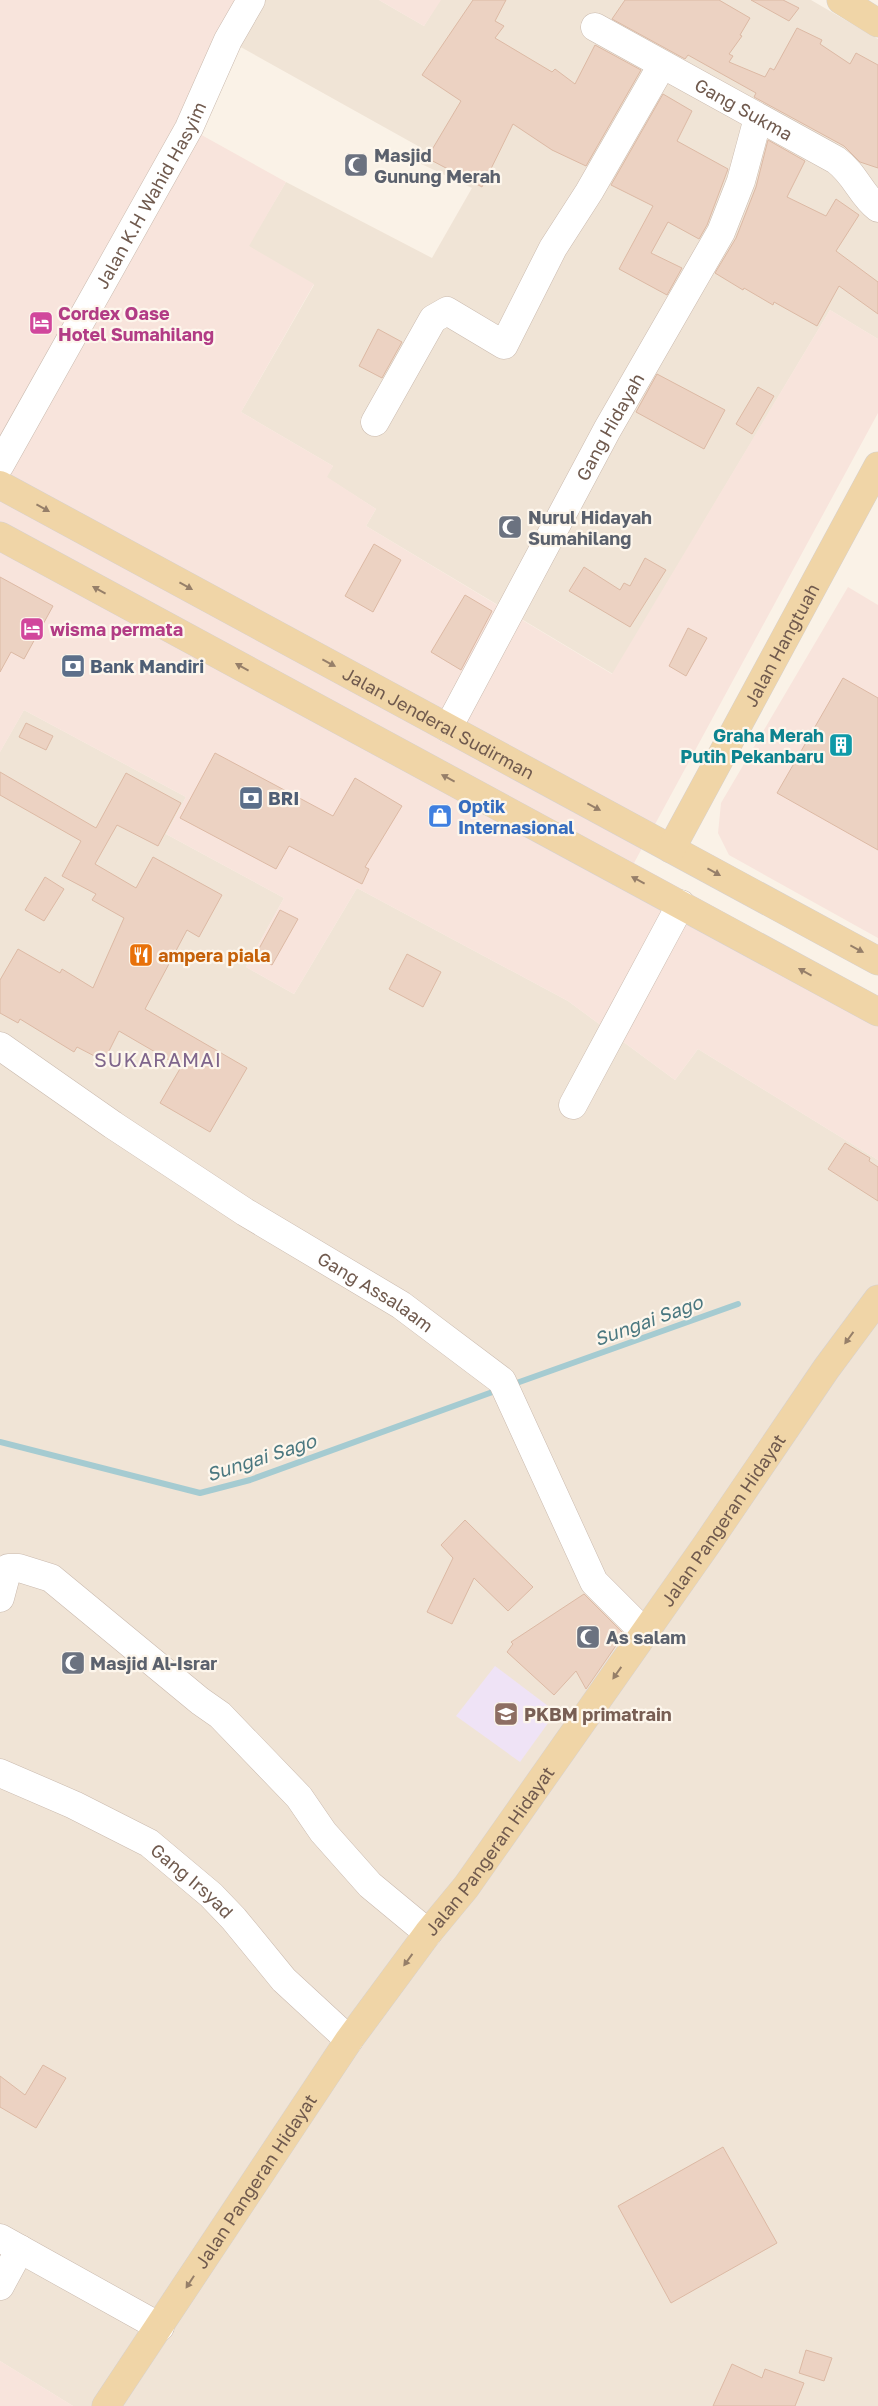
<svg xmlns="http://www.w3.org/2000/svg" width="878" height="2406" viewBox="0 0 878 2406" font-family="'Golos Text',sans-serif">
<style>
.residential{fill:#f0e4d6}
.commercial{fill:#f8e4dc}
.education{fill:#efe3f6}
.lines{fill:none;stroke-linecap:round;stroke-linejoin:round}
.stream{stroke:#a5cbd1;stroke-width:6}
.building{fill:#ecd2c2;stroke:#dcb9a4}
.minor-casing{stroke:#cabaae;stroke-width:29}
.major-casing{stroke:#d7d1cd;stroke-width:29}
.minor{stroke:#fff;stroke-width:28}
.major{stroke:#f0d5a7;stroke-width:28}
.oneway{fill:#967f69}
.labels{text-anchor:middle;dominant-baseline:central;stroke-width:4.5;stroke-linejoin:round;paint-order:stroke}
.street-label{font-size:18px;fill:#705a4e;stroke:#fdf6ec}
.worship-label{font-size:18px;font-weight:bold;fill:#5b616d;stroke:#fdf6ec;text-anchor:start}
.hotel-label{font-size:18px;font-weight:bold;fill:#b23c85;stroke:#fdf6ec;text-anchor:start}
.service-label{font-size:18px;font-weight:bold;fill:#4e5e75;stroke:#fdf6ec;text-anchor:start}
.culture-label{font-size:18px;font-weight:bold;fill:#0d838f;stroke:#fdf6ec;text-anchor:end}
.shop-label{font-size:18px;font-weight:bold;fill:#366cbe;stroke:#fdf6ec;text-anchor:start}
.food-label{font-size:18px;font-weight:bold;fill:#c56008;stroke:#fdf6ec;text-anchor:start}
.education-label{font-size:18px;font-weight:bold;fill:#785e54;stroke:#fdf6ec;text-anchor:start}
.water-label{font-size:19px;font-style:italic;fill:#4b7880;stroke:#fdf6ec}
.quarter-label{font-size:20px;letter-spacing:1px;fill:#7f668c;stroke:#fdf6ec}
</style>
<rect width="100%" height="100%" fill="#faf2e7"/>
<!-- residential -->
<path class="residential" d="M 251,0 L 379,0 L 424,26 L 440,0 L 811,0 L 878,39 L 878,339 L 830,310 L 613,674 L 366,526 L 376,509 L 326,477 L 333,466 L 241,412 L 314,285 L 248,246 L 286,182 L 432,258 L 472,188 L 413,160 L 418,146 L 228,40 Z
M 24,710 L 186,797 L 166,834 L 284,898 L 246,967 L 294,994 L 357,888 L 568,1001 L 675,1080 L 698,1049 L 878,1160 L 878,2406 L 73,2406 L 0,2361 L 0,752 Z"/>
<!-- commercial -->
<path class="commercial" d="M 0,0 L 251,0 L 189,128 L 286,182 L 249,246 L 314,284 L 241,412 L 333,466 L 327,477 L 376,509 L 366,526 L 612,674 L 830,310 L 878,339 L 878,413 L 634,863 L 878,997 L 878,1160 L 698,1049 L 675,1080 L 568,1001 L 357,888 L 294,994 L 246,967 L 284,898 L 166,834 L 186,797 L 24,710 L 0,752 Z
M 379,0 L 441,0 L 424,26 Z
M 848,587 L 878,605 L 878,938 L 729,855 L 718,833 L 721,803 Z
M 0,2361 L 73,2406 L 0,2406 Z"/>
<!-- education -->
<path class="education" d="M 495,1666 L 556,1712 L 520,1762 L 456,1716 Z"/>
<g class="lines">
<!-- stream -->
<path class="stream" d="M 511,1385 L 738,1304
M 0,1442 L 200,1493 L 250,1480 L 498,1390"/>
</g>
<!-- building -->
<path class="building" d="M 473,0 L 506,0 L 495,21 L 504,26 L 495,38 L 552,72 L 555,69 L 575,84 L 595,45 L 641,70 L 586,166 L 552,150 L 513,124 L 482,187 L 427,158 L 461,101 L 422,75 Z
M 625,0 L 719,0 L 750,18 L 740,35 L 742,36 L 729,54 L 733,56 L 729,62 L 765,77 L 770,68 L 774,70 L 797,28 L 822,40 L 820,44 L 850,64 L 856,53 L 878,65 L 878,168 L 860,162 L 844,146 L 754,97 L 756,93 L 688,55 L 685,59 L 612,19 Z
M 751,0 L 783,0 L 799,8 L 789,21 Z
M 663,94 L 692,111 L 677,141 L 728,169 L 707,225 L 699,239 L 668,222 L 651,253 L 682,268 L 667,295 L 619,269 L 653,206 L 611,185 Z
M 768,140 L 805,161 L 787,197 L 826,216 L 836,199 L 859,215 L 836,251 L 878,282 L 878,314 L 839,286 L 817,326 L 774,302 L 773,305 L 744,288 L 743,290 L 715,273 L 736,238 L 756,187 Z
M 378,329 L 402,342 L 382,378 L 359,366 Z
M 657,374 L 725,410 L 704,449 L 636,412 Z
M 758,387 L 774,396 L 752,434 L 736,424 Z
M 374,544 L 401,560 L 373,612 L 345,596 Z
M 645,558 L 666,570 L 630,627 L 569,591 L 584,567 L 620,590 L 624,583 L 630,586 Z
M 0,577 L 53,606 L 24,659 L 11,652 L 0,672 Z
M 465,595 L 492,611 L 461,670 L 431,652 Z
M 688,628 L 707,638 L 686,676 L 669,666 Z
M 843,678 L 878,698 L 878,850 L 777,793 Z
M 26,723 L 53,736 L 46,750 L 19,737 Z
M 215,753 L 333,816 L 355,778 L 402,806 L 365,867 L 369,869 L 362,884 L 289,846 L 276,869 L 180,818 Z
M 0,772 L 96,828 L 126,773 L 181,803 L 158,846 L 117,825 L 95,864 L 136,888 L 153,857 L 222,895 L 199,937 L 187,930 L 145,1009 L 247,1068 L 210,1132 L 160,1103 L 181,1067 L 119,1031 L 104,1061 L 77,1047 L 74,1052 L 20,1019 L 18,1023 L 0,1013 L 0,980 L 18,949 L 60,973 L 62,969 L 93,988 L 124,918 L 92,900 L 96,894 L 62,876 L 81,841 L 0,795 Z
M 45,877 L 64,889 L 44,921 L 25,910 Z
M 280,910 L 298,919 L 272,965 L 255,956 Z
M 407,954 L 441,972 L 423,1007 L 389,989 Z
M 845,1143 L 870,1158 L 869,1161 L 878,1167 L 878,1201 L 828,1169 Z
M 465,1520 L 533,1587 L 508,1611 L 474,1578 L 452,1624 L 427,1612 L 453,1558 L 441,1545 Z
M 584,1594 L 624,1634 L 586,1689 L 576,1671 L 554,1695 L 507,1652 L 513,1644 L 511,1642 Z
M 43,2065 L 66,2078 L 36,2128 L 0,2107 L 0,2076 L 25,2095 Z
M 723,2147 L 777,2243 L 671,2303 L 618,2206 Z
M 806,2350 L 832,2358 L 824,2381 L 799,2373 Z
M 732,2364 L 762,2378 L 765,2369 L 804,2383 L 795,2406 L 713,2406 Z"/>
<g class="lines">
<defs>
<g id="minor">
<path id="s1" d="M 595,27 L 836,160 C 856,175 860,194 878,208"/>
<path d="M 375,422 L 433,319 L 447,311 L 504,345 L 553,248 L 589,192 L 662,65"/>
<path id="s2" d="M 0,465 L 189,128 L 228,40 L 251,0"/>
<path id="s3" d="M 448,728 L 607,430 L 721,232 L 741,181 L 758,118"/>
<path id="s4" d="M 0,1046 L 113,1125 L 245,1212 L 401,1305 L 502,1381 L 594,1582 L 645,1633"/>
<path d="M 573,1105 L 681,904"/>
<path d="M 0,1598 L 8,1568 L 19,1568 L 51,1578 L 200,1701 L 220,1715 L 299,1797 L 323,1832 L 370,1885 L 428,1933"/>
<path id="s5" d="M 0,1773 L 74,1805 L 149,1843 L 211,1895 L 234,1919 L 284,1980 L 349,2040"/>
<path d="M 0,2238 L 160,2327"/>
<path d="M 0,2286 L 20,2249"/>
</g>
<g id="major">
<path d="M 841,0 L 878,23"/>
<path id="s6" d="M 0,485 L 878,961"/>
<path d="M 0,536 L 878,1012"/>
<path id="s7" d="M 671,849 L 878,466"/>
<path id="s8" d="M 106,2406 L 349,2040 L 428,1933 L 466,1887 L 707,1544 L 826,1369 L 878,1299"/>
</g>
</defs>
<!-- minor casing -->
<use href="#minor" class="minor-casing"/>
<!-- major casing -->
<use href="#major" class="major-casing"/>
<!-- minor -->
<use href="#minor" class="minor"/>
<!-- major -->
<use href="#major" class="major"/>
</g>
<!-- one-way arrows -->
<defs><path id="oneway-solid" d="M-6-.8H1V-3.2L6.5 0L1 3.2V.8H-6Z" transform="scale(1.25)"/></defs>
<g class="oneway">
<use href="#oneway-solid" transform="translate(43 508) rotate(29)"/>
<use href="#oneway-solid" transform="translate(186 586) rotate(29)"/>
<use href="#oneway-solid" transform="translate(99 590) rotate(-151)"/>
<use href="#oneway-solid" transform="translate(329 663) rotate(28)"/>
<use href="#oneway-solid" transform="translate(242 667) rotate(-151)"/>
<use href="#oneway-solid" transform="translate(448 778) rotate(-152)"/>
<use href="#oneway-solid" transform="translate(594 807) rotate(28)"/>
<use href="#oneway-solid" transform="translate(714 872) rotate(29)"/>
<use href="#oneway-solid" transform="translate(638 880) rotate(-152)"/>
<use href="#oneway-solid" transform="translate(857 949) rotate(28)"/>
<use href="#oneway-solid" transform="translate(805 972) rotate(-151)"/>
<use href="#oneway-solid" transform="translate(849 1338) rotate(126)"/>
<use href="#oneway-solid" transform="translate(617 1673) rotate(125)"/>
<use href="#oneway-solid" transform="translate(408 1960) rotate(126)"/>
<use href="#oneway-solid" transform="translate(190 2282) rotate(123)"/>
</g>
<!-- icons -->
<defs>
<symbol id="mosque-square" viewBox="-11 -11 22 22"><rect x="-9" y="-9" width="18" height="18" rx="4" fill="#6b7280" stroke="#fdf6ec"/><path d="M3.5-4.9A6 6 0 1 0 3.5 4.9A5 5 0 1 1 3.5-4.9Z" fill="#fff"/></symbol>
<symbol id="hotel-square" viewBox="-11 -11 22 22"><rect x="-9" y="-9" width="18" height="18" rx="4" fill="#d1479c" stroke="#fdf6ec"/><path d="M-6-4.5h1.5V1H6V5H4.5V3h-9V5H-6ZM-4 0a1.8 1.8 0 1 1 3.6 0ZM.5 0V-2.5h3Q6-2.5 6 0Z" fill="#fff"/></symbol>
<symbol id="bank-square" viewBox="-11 -11 22 22"><rect x="-9" y="-9" width="18" height="18" rx="4" fill="#5c6f8a" stroke="#fdf6ec"/><path d="M-6-4H6V4H-6ZM0-2.3a2.3 2.3 0 1 0 0 4.6a2.3 2.3 0 1 0 0-4.6Z" fill="#fff"/></symbol>
<symbol id="building-square" viewBox="-11 -11 22 22"><rect x="-9" y="-9" width="18" height="18" rx="4" fill="#0f9aa8" stroke="#fdf6ec"/><path d="M-4-6H4V6H1V3H-1V6H-4ZM-2.5-4.3h1.7v1.8h-1.7ZM.8-4.3h1.7v1.8H.8ZM-2.5-1h1.7V.8h-1.7ZM.8-1h1.7V.8H.8Z" fill="#fff"/></symbol>
<symbol id="shop-square" viewBox="-11 -11 22 22"><rect x="-9" y="-9" width="18" height="18" rx="4" fill="#3f7fe0" stroke="#fdf6ec"/><path d="M-5-2.5h2.3a2.7 3.5 0 0 1 5.4 0H5L5.5 6h-11ZM-1.5-2.5h3a1.5 2.3 0 0 0-3 0Z" fill="#fff"/></symbol>
<symbol id="restaurant-square" viewBox="-11 -11 22 22"><rect x="-9" y="-9" width="18" height="18" rx="4" fill="#e8710a" stroke="#fdf6ec"/><path d="M-5-6h1v4h1v-4h1v4h1v-4h1v5L-1.5 .5V6h-2V.5L-5-1ZM5-6V6H3V1.5H1.5Q1.5-4 5-6Z" fill="#fff"/></symbol>
<symbol id="university-square" viewBox="-11 -11 22 22"><rect x="-9" y="-9" width="18" height="18" rx="4" fill="#8d6e63" stroke="#fdf6ec"/><path d="M0-5L7-2L0 1L-7-2ZM-4 1L0 2.5L4 1V4Q0 6-4 4Z" fill="#fff"/></symbol>
</defs>
<g fill-rule="evenodd">
<use href="#mosque-square" x="342" y="151" width="28" height="28"/>
<use href="#hotel-square" x="27" y="309" width="28" height="28"/>
<use href="#mosque-square" x="496" y="513" width="28" height="28"/>
<use href="#hotel-square" x="18" y="615" width="28" height="28"/>
<use href="#bank-square" x="59" y="652" width="28" height="28"/>
<use href="#building-square" x="827" y="731" width="28" height="28"/>
<use href="#bank-square" x="237" y="784" width="28" height="28"/>
<use href="#shop-square" x="426" y="802" width="28" height="28"/>
<use href="#restaurant-square" x="127" y="941" width="28" height="28"/>
<use href="#mosque-square" x="574" y="1623" width="28" height="28"/>
<use href="#mosque-square" x="59" y="1649" width="28" height="28"/>
<use href="#university-square" x="492" y="1700" width="28" height="28"/>
</g>
<g class="labels">
<!-- street labels -->
<g class="street-label">
<text stroke="none"><textPath href="#s1" startOffset="170">Gang Sukma</textPath></text>
<text stroke="none"><textPath href="#s2" startOffset="309">Jalan K.H Wahid Hasyim</textPath></text>
<text stroke="none"><textPath href="#s3" startOffset="342">Gang Hidayah</textPath></text>
<text stroke="none"><textPath href="#s7" startOffset="232">Jalan Hangtuah</textPath></text>
<text stroke="none"><textPath href="#s6" startOffset="499">Jalan Jenderal Sudirman</textPath></text>
<text stroke="none"><textPath href="#s4" startOffset="449">Gang Assalaam</textPath></text>
<text stroke="none"><textPath href="#s8" startOffset="1080">Jalan Pangeran Hidayat</textPath></text>
<text stroke="none"><textPath href="#s8" startOffset="675">Jalan Pangeran Hidayat</textPath></text>
<text stroke="none"><textPath href="#s5" startOffset="222">Gang Irsyad</textPath></text>
<text stroke="none"><textPath href="#s8" startOffset="270">Jalan Pangeran Hidayat</textPath></text>
</g>
<!-- worship labels -->
<g class="worship-label">
<text x="374" y="155">Masjid<tspan x="374" dy="21">Gunung Merah</tspan></text>
<text x="528" y="517">Nurul Hidayah<tspan x="528" dy="21">Sumahilang</tspan></text>
<text x="606" y="1637">As salam</text>
<text x="90" y="1663">Masjid Al-Israr</text>
</g>
<!-- hotel labels -->
<g class="hotel-label">
<text x="58" y="313">Cordex Oase<tspan x="58" dy="21">Hotel Sumahilang</tspan></text>
<text x="50" y="629">wisma permata</text>
</g>
<!-- service labels -->
<g class="service-label">
<text x="90" y="666">Bank Mandiri</text>
<text x="268" y="798">BRI</text>
</g>
<!-- culture labels -->
<g class="culture-label">
<text x="824" y="735">Graha Merah<tspan x="824" dy="21">Putih Pekanbaru</tspan></text>
</g>
<!-- shop labels -->
<g class="shop-label">
<text x="458" y="806">Optik<tspan x="458" dy="21">Internasional</tspan></text>
</g>
<!-- food labels -->
<g class="food-label">
<text x="158" y="955">ampera piala</text>
</g>
<!-- education labels -->
<g class="education-label">
<text x="524" y="1714">PKBM primatrain</text>
</g>
<!-- water labels -->
<g class="water-label">
<text transform="translate(648 1320) rotate(-20)">Sungai Sago</text>
<text transform="translate(261 1457) rotate(-18)">Sungai Sago</text>
</g>
<!-- quarter labels -->
<g class="quarter-label">
<text x="158" y="1059">SUKARAMAI</text>
</g>
</g>
</svg>
